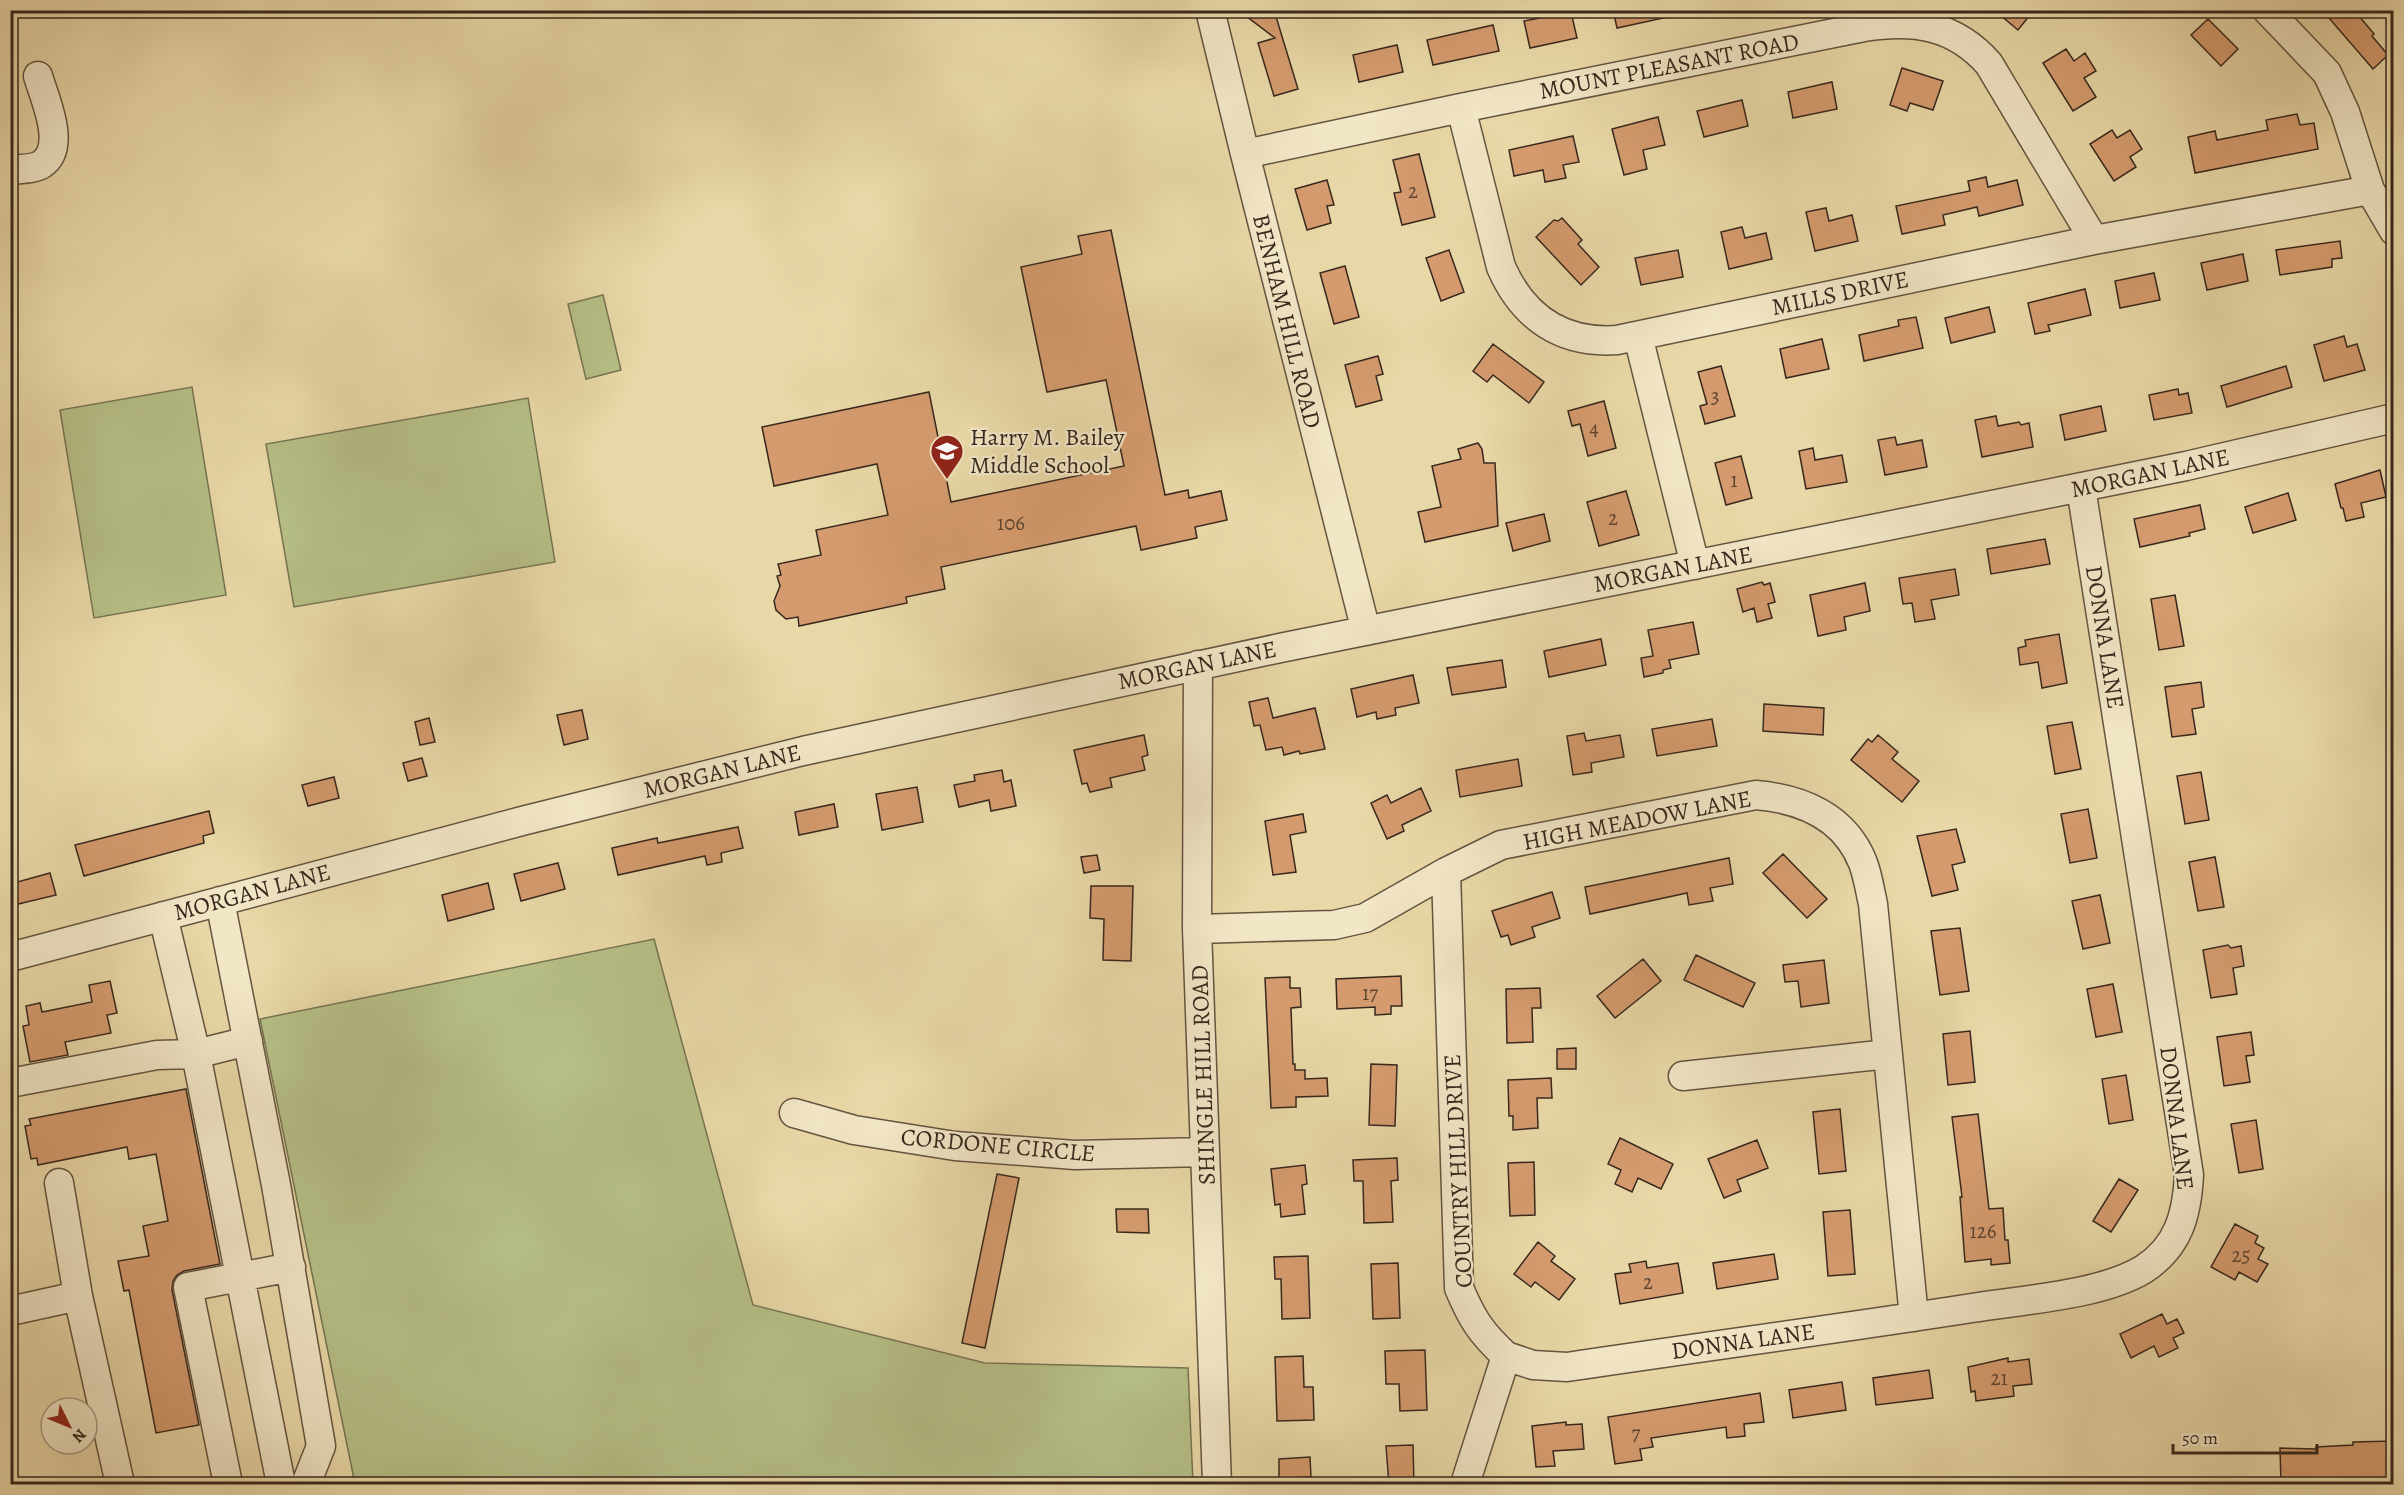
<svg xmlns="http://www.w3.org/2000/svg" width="2404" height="1495" viewBox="0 0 2404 1495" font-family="Alegreya,serif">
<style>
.green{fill:#b6bf87;stroke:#767452;stroke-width:1.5}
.building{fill:#d59b6e;stroke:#37281e;stroke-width:1.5}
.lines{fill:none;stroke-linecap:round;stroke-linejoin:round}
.minor-casing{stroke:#645440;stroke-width:31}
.minor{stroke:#f1e6c6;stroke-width:28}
.labels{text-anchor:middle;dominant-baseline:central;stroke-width:4.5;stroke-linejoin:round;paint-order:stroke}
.number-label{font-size:21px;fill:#5e4532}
.street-label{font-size:24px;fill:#37281e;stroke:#f1e6c6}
.poi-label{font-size:24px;fill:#37281e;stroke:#f1e6c6;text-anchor:start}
</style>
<rect width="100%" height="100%" fill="#e9d8a7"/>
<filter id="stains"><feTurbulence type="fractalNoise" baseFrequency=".00333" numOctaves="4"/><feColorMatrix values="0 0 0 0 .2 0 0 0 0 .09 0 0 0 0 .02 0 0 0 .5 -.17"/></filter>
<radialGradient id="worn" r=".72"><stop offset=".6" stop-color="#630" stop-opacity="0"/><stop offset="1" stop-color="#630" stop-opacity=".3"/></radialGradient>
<!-- green -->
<path class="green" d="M 603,295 L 621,370 L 586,379 L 568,304 Z
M 192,387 L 226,595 L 94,618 L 60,410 Z
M 528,398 L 555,562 L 294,607 L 266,444 Z
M 654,939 L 753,1305 L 985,1363 L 1188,1368 L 1193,1484 L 355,1484 L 260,1019 Z"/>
<!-- building -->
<path class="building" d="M 1238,10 L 1274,10 L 1298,89 L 1274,96 L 1258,43 L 1275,38 Z
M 1613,10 L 1667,10 L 1668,17 L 1617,28 Z
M 1994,10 L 2034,10 L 2018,30 Z
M 2338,10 L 2354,10 L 2374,34 L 2372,36 L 2388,55 L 2373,69 L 2329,18 Z
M 1571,12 L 1577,38 L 1530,48 L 1524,21 Z
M 2208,19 L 2238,49 L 2221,66 L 2191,35 Z
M 1493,25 L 1499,51 L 1433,65 L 1427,40 Z
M 1397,45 L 1403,72 L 1359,82 L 1353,55 Z
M 2066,49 L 2074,61 L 2085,53 L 2096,71 L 2084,78 L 2096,97 L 2073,111 L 2043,63 Z
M 1902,68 L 1943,81 L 1933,110 L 1910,103 L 1907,111 L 1890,105 Z
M 1832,82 L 1837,109 L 1793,118 L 1788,92 Z
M 1742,100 L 1748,126 L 1704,137 L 1697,111 Z
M 2297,114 L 2300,125 L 2314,123 L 2318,149 L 2195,173 L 2188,137 L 2215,131 L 2217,140 L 2268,130 L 2266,120 Z
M 1658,117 L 1665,145 L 1643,150 L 1647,169 L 1624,175 L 1612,129 Z
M 2112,130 L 2117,138 L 2130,130 L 2142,149 L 2130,157 L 2136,167 L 2114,181 L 2090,144 Z
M 1573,136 L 1579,162 L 1563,165 L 1566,178 L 1545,182 L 1543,170 L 1514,176 L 1509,150 Z
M 1419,154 L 1435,217 L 1402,225 L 1394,193 L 1401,192 L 1393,160 Z
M 1986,177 L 1988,187 L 2017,180 L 2023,205 L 1979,216 L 1977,207 L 1943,215 L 1945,225 L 1902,234 L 1896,206 L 1970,191 L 1968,181 Z
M 1327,180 L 1334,205 L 1327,206 L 1331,223 L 1307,230 L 1295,189 Z
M 1826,208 L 1829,221 L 1852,215 L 1858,241 L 1815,251 L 1806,212 Z
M 1562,218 L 1582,240 L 1578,244 L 1599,267 L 1581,285 L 1536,237 L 1554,220 L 1558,221 Z
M 1742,227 L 1745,238 L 1766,233 L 1772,259 L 1729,269 L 1721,232 Z
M 1111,230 L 1165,495 L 1188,490 L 1189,498 L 1221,491 L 1227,520 L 1195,527 L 1197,538 L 1141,550 L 1136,526 L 941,567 L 945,589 L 906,597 L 907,603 L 799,626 L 798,617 L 786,619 L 776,610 L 774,601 L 780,586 L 777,576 L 781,575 L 778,564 L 821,555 L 816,530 L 888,515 L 877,464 L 774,486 L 762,427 L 929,392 L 951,502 L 1124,466 L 1106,380 L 1047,392 L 1021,267 L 1082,254 L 1078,236 Z
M 2340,241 L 2342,258 L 2332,259 L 2332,267 L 2280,275 L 2276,250 Z
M 1449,250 L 1464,292 L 1441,301 L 1426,258 Z
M 1678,250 L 1683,277 L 1641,285 L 1635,258 Z
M 2243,254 L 2248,281 L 2207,290 L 2201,263 Z
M 1345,266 L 1359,317 L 1334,324 L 1320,273 Z
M 2154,273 L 2160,300 L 2120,308 L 2115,281 Z
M 2085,289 L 2091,315 L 2048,325 L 2050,331 L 2035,334 L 2028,303 Z
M 1989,307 L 1995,332 L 1951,343 L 1945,318 Z
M 1916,317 L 1923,348 L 1864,361 L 1859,335 L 1899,326 L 1898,320 Z
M 2344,336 L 2347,347 L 2357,344 L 2365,370 L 2324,381 L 2314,345 Z
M 1822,339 L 1829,369 L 1786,378 L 1780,349 Z
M 1493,344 L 1544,382 L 1529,403 L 1493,375 L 1487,382 L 1473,371 Z
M 1378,356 L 1383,374 L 1376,376 L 1382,400 L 1356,407 L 1345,365 Z
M 1721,366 L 1735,416 L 1705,424 L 1700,406 L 1707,404 L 1698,372 Z
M 2286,366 L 2292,387 L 2227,407 L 2221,386 Z
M 2178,389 L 2179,395 L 2188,393 L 2192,413 L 2154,420 L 2149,395 Z
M 1604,401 L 1616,448 L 1588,456 L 1580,424 L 1572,426 L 1568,411 Z
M 2101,406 L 2106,431 L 2065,440 L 2060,415 Z
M 1996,416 L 1998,426 L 2019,422 L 2021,425 L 2029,423 L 2033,447 L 1982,457 L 1975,420 Z
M 1895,437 L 1897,445 L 1922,440 L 1927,467 L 1885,475 L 1878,440 Z
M 1478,443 L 1482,449 L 1484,463 L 1495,463 L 1498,526 L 1425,542 L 1418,512 L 1441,507 L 1432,466 L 1461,459 L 1458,449 Z
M 1813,448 L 1815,460 L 1842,455 L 1847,482 L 1806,489 L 1799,451 Z
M 1741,456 L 1752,498 L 1726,505 L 1715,463 Z
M 2380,470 L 2386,497 L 2361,503 L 2364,517 L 2346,521 L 2343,508 L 2341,508 L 2335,484 Z
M 1626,491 L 1639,535 L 1599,546 L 1587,502 Z
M 2288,493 L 2296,520 L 2253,533 L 2245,507 Z
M 2200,505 L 2205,529 L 2189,533 L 2190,536 L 2140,547 L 2134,519 Z
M 1544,514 L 1550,541 L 1513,551 L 1506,523 Z
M 2045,539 L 2050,564 L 1991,574 L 1987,549 Z
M 1955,569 L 1959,595 L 1931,600 L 1935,619 L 1915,622 L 1912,603 L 1903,604 L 1899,578 Z
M 1762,582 L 1764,585 L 1770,583 L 1775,602 L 1768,604 L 1772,618 L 1757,622 L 1754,608 L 1743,612 L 1737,589 Z
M 1865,583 L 1870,611 L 1844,617 L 1846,630 L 1818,636 L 1810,595 Z
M 2175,595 L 2184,646 L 2159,650 L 2151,599 Z
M 1693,622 L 1699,654 L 1669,660 L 1671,668 L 1663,670 L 1663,673 L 1644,677 L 1641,658 L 1653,656 L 1648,630 Z
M 2059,634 L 2067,683 L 2042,688 L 2038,662 L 2020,665 L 2018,648 L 2026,646 L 2025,640 Z
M 1601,639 L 1606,665 L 1549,677 L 1544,651 Z
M 1502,660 L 1506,687 L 1452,695 L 1447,668 Z
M 1413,675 L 1419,703 L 1395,708 L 1396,715 L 1377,719 L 1376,712 L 1357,717 L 1351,689 Z
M 2201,682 L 2204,707 L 2192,709 L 2196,734 L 2172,737 L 2165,687 Z
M 1268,698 L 1273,718 L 1315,708 L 1325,749 L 1300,754 L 1299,751 L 1284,755 L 1282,747 L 1266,750 L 1260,725 L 1254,726 L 1249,702 Z
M 1764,704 L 1824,708 L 1823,735 L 1763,731 Z
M 582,710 L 588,739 L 564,745 L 557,715 Z
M 429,718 L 435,742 L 420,745 L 415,722 Z
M 1712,719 L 1717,746 L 1657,756 L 1652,729 Z
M 2072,722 L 2081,769 L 2055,774 L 2047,726 Z
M 1584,733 L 1586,741 L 1620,735 L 1624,757 L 1591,763 L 1592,772 L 1573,775 L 1567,736 Z
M 1144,735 L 1148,755 L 1142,757 L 1145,770 L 1110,778 L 1112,787 L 1090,792 L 1087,783 L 1082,784 L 1074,750 Z
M 1878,735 L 1898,752 L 1892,759 L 1919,781 L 1902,802 L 1851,760 L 1868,739 L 1872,742 Z
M 422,758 L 427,776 L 408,781 L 403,763 Z
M 1518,759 L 1522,786 L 1460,797 L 1456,770 Z
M 1002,770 L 1004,782 L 1011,780 L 1016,806 L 991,811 L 989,800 L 959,807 L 954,785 L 975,781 L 974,775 Z
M 2201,772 L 2209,820 L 2185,824 L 2177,776 Z
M 334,777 L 339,798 L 308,806 L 302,785 Z
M 917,787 L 923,822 L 882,830 L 876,794 Z
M 1421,788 L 1431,811 L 1402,825 L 1404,831 L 1387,839 L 1371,803 L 1387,795 L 1391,803 Z
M 834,804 L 838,827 L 799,835 L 795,812 Z
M 2088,809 L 2097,858 L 2070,863 L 2061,814 Z
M 209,811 L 214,833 L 203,836 L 204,843 L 84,876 L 75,845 Z
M 1303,814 L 1306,832 L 1290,835 L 1296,872 L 1273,875 L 1265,821 Z
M 738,827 L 743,848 L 721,853 L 722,862 L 707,865 L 705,856 L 618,875 L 612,848 L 657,838 L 658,843 Z
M 1956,829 L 1965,862 L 1952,865 L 1958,890 L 1932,896 L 1917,836 Z
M 1783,854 L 1827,899 L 1807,918 L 1763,873 Z
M 1097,855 L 1100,870 L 1084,873 L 1081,857 Z
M 2215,857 L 2224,907 L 2198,911 L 2189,862 Z
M 1729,858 L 1733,884 L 1710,888 L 1713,901 L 1689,905 L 1687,893 L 1590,914 L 1585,887 Z
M 558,863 L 565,889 L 521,901 L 514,874 Z
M 50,873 L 56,895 L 10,906 L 10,884 Z
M 488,883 L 494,909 L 448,921 L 442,895 Z
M 1091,886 L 1133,886 L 1131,961 L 1103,960 L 1104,919 L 1090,918 Z
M 1552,892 L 1560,918 L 1532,927 L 1535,937 L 1511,945 L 1508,935 L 1501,937 L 1492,911 Z
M 2100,895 L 2110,943 L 2083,949 L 2072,901 Z
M 1960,928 L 1969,991 L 1940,995 L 1931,931 Z
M 2228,945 L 2231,948 L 2241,946 L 2244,966 L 2233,968 L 2237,994 L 2211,998 L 2203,950 Z
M 1696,955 L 1755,983 L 1743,1007 L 1684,980 Z
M 1643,959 L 1661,981 L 1615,1018 L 1597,996 Z
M 1824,960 L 1829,1003 L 1801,1007 L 1798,981 L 1785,982 L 1783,965 Z
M 1401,976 L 1402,1006 L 1391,1006 L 1391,1014 L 1375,1015 L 1375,1007 L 1337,1009 L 1336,979 Z
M 1290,977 L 1290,988 L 1300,988 L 1301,1007 L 1291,1008 L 1293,1064 L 1295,1064 L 1295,1070 L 1305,1070 L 1305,1079 L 1327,1078 L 1328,1096 L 1296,1097 L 1296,1107 L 1271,1108 L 1265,978 Z
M 110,981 L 117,1013 L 107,1015 L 111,1033 L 65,1042 L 68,1055 L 30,1062 L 23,1026 L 29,1025 L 26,1006 L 40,1003 L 42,1012 L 92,1002 L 89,985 Z
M 2113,984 L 2122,1032 L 2096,1037 L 2087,989 Z
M 1540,988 L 1541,1008 L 1532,1008 L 1533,1042 L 1507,1043 L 1506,989 Z
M 1970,1031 L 1975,1082 L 1948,1085 L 1943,1034 Z
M 2251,1032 L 2254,1055 L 2246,1056 L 2250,1082 L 2224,1086 L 2217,1037 Z
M 1576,1048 L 1576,1069 L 1557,1069 L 1557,1049 Z
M 1371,1064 L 1397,1065 L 1395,1126 L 1369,1125 Z
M 2126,1075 L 2133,1120 L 2109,1124 L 2102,1079 Z
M 1551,1078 L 1552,1098 L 1537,1098 L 1538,1128 L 1513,1130 L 1513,1116 L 1509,1116 L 1508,1080 Z
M 186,1089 L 220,1264 L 184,1271 L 177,1275 L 173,1281 L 172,1290 L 199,1425 L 156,1433 L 129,1290 L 124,1291 L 118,1261 L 149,1256 L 143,1226 L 168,1221 L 156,1154 L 129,1159 L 127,1147 L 38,1165 L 37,1158 L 31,1159 L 25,1126 L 31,1125 L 29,1119 Z
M 1840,1109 L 1846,1171 L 1819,1174 L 1813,1112 Z
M 1978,1114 L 1989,1209 L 2003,1208 L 2005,1240 L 2008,1240 L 2010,1263 L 1991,1265 L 1991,1259 L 1965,1262 L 1960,1197 L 1962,1197 L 1952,1117 Z
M 2256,1120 L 2263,1169 L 2239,1173 L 2231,1124 Z
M 1620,1138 L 1673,1164 L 1661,1189 L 1638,1178 L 1632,1192 L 1615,1184 L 1621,1170 L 1608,1164 Z
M 1757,1140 L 1768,1168 L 1737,1180 L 1741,1191 L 1724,1198 L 1708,1159 Z
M 1397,1158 L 1398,1180 L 1391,1181 L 1393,1222 L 1364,1223 L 1363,1181 L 1354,1181 L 1353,1160 Z
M 1534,1162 L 1535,1215 L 1510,1216 L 1508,1163 Z
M 1305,1165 L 1307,1184 L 1302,1185 L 1305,1214 L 1281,1217 L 1280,1204 L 1275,1205 L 1271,1169 Z
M 997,1174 L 1019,1178 L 985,1348 L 962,1343 Z
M 2119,1179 L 2138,1190 L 2111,1232 L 2093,1221 Z
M 1116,1209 L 1148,1209 L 1149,1233 L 1117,1232 Z
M 1850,1210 L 1855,1274 L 1828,1276 L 1823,1212 Z
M 2235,1224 L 2258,1236 L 2255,1243 L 2264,1248 L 2258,1259 L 2268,1264 L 2257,1282 L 2239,1272 L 2235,1280 L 2211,1267 Z
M 1538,1242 L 1555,1256 L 1551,1261 L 1575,1279 L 1559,1300 L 1535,1282 L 1531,1287 L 1514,1274 Z
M 1774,1254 L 1778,1279 L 1717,1289 L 1713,1263 Z
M 1308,1256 L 1310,1318 L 1282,1319 L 1281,1279 L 1275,1279 L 1274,1257 Z
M 1646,1261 L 1647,1268 L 1678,1263 L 1683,1293 L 1620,1304 L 1615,1274 L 1631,1272 L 1629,1264 Z
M 1398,1263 L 1400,1318 L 1373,1319 L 1371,1264 Z
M 2162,1314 L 2167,1324 L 2177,1319 L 2184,1333 L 2173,1338 L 2178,1348 L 2159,1357 L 2154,1346 L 2131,1358 L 2120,1334 Z
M 1425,1350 L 1427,1410 L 1400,1411 L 1399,1384 L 1386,1384 L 1385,1351 Z
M 1303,1356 L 1304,1387 L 1313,1387 L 1314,1420 L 1277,1421 L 1275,1357 Z
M 2008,1358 L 2008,1362 L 2029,1359 L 2032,1384 L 2013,1386 L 2014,1396 L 1976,1401 L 1975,1391 L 1971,1392 L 1968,1367 Z
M 1929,1370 L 1933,1398 L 1876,1405 L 1873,1378 Z
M 1842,1382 L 1846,1410 L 1793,1418 L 1789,1390 Z
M 1760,1393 L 1764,1422 L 1744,1424 L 1745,1436 L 1727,1438 L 1726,1427 L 1651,1438 L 1653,1447 L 1640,1449 L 1642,1460 L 1615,1464 L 1608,1417 Z
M 1566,1422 L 1566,1425 L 1582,1424 L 1584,1449 L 1553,1451 L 1555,1466 L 1536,1467 L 1532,1426 Z
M 2394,1441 L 2394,1477 L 2385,1477 L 2386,1485 L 2281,1484 L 2280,1448 L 2316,1449 L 2316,1447 L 2353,1445 L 2353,1442 Z
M 1413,1445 L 1414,1485 L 1389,1485 L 1386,1446 Z
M 1310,1457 L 1311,1477 L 1303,1477 L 1303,1485 L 1279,1485 L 1279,1459 Z"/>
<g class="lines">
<defs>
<path id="minor" d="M 1210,10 L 1245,154 L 1366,631
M 2267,10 L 2327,73 L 2345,112 L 2370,190 L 2394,231
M 1461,108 L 1501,267 C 1523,317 1561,344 1617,340 L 2094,240 L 2370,190
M 1245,154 L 1461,108 L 1864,27 C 1914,19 1955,25 1989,64 L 2094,240
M 10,170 C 20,169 35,169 42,164 C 67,147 45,100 38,76
M 1638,336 L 1695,565
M 1198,665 L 1197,929 L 1217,1484
M 1446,872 L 1459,1288 C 1472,1319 1481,1333 1506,1356 L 1465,1484
M 220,901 L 276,1185 L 321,1446 L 306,1484
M 163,916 L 196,1054 L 248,1041
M 1197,929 L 1334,925 L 1365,918 L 1446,872 L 1501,845 L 1756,795 C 1802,799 1845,817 1863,863 C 1868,876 1870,891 1873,904 L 1914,1317
M 10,957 L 526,820 L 803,751 L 1280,648 L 2186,466 L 2394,418
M 1683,1076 L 1888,1054
M 10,1083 L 157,1055 L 196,1054 L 281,1484
M 794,1113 L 854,1130 L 955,1146 L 1075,1155 L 1205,1152
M 59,1183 L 78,1296
M 10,1311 L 78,1296 L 120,1484
M 1506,1356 L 1533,1365 L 1567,1367 C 1702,1347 1837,1329 1972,1308 C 2022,1300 2102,1295 2144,1269 C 2179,1246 2187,1214 2189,1175 L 2081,488
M 228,1484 L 188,1287 L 291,1267"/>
</defs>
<!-- minor casing -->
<use href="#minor" class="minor-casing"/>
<!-- minor -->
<use href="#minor" class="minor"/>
</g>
<!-- icons -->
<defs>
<symbol id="school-pin" viewBox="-11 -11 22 30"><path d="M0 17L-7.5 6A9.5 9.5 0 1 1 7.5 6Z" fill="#8f2418" stroke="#f1e6c6"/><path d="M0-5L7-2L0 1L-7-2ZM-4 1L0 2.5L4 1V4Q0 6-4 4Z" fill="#fff"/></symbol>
</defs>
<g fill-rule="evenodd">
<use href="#school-pin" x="928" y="432" width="38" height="52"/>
</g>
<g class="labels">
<!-- number labels -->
<g class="number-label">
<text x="1413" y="191">2</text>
<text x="1715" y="396">3</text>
<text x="1594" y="428">4</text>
<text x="1734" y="480">1</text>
<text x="1613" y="518">2</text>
<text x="1011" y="523">106</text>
<text x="1370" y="993">17</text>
<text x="1983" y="1231">126</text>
<text x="2241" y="1255">25</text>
<text x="1648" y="1282">2</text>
<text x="1999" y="1378">21</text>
<text x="1636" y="1433">7</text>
</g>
<!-- street labels -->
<g class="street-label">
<text transform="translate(1669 66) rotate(-11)">MOUNT PLEASANT ROAD</text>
<text transform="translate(1840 293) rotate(-12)">MILLS DRIVE</text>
<text transform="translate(1287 321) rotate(76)">BENHAM HILL ROAD</text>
<text transform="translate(2150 473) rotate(-12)">MORGAN LANE</text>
<text transform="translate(1673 569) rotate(-11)">MORGAN LANE</text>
<text transform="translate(2105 637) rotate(81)">DONNA LANE</text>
<text transform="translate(1197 665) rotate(-12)">MORGAN LANE</text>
<text transform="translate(722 771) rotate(-14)">MORGAN LANE</text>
<text transform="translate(1637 820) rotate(-11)">HIGH MEADOW LANE</text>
<text transform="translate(252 892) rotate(-15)">MORGAN LANE</text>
<text transform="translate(1203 1075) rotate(-92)">SHINGLE HILL ROAD</text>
<text transform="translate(2177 1118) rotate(83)">DONNA LANE</text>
<text transform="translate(998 1145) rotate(5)">CORDONE CIRCLE</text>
<text transform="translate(1458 1171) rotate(-93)">COUNTRY HILL DRIVE</text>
<text transform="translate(1743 1341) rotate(-8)">DONNA LANE</text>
</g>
<!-- poi labels -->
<g class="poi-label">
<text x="970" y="437">Harry M. Bailey<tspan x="970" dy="28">Middle School</tspan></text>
</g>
</g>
<!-- margin -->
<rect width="2404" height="1495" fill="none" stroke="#e9d8a7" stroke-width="36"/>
<rect x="12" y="12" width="2380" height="1471" fill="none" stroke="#37281e" stroke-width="3"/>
<rect x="18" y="18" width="2368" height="1459" fill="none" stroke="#37281e" stroke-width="1.5"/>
<!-- north arrow -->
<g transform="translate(69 1426) rotate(133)"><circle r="28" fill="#f1e6c6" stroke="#a79a83" stroke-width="1.5"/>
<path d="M0-4.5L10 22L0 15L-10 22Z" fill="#8f2418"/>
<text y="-9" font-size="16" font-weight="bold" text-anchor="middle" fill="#37281e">N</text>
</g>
<!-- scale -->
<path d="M2173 1444v9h144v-9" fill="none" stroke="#37281e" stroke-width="3"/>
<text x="2182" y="1444" font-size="18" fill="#37281e" stroke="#f1e6c6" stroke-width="4.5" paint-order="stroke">50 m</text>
<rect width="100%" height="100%" filter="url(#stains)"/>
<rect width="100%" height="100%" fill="url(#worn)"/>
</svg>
